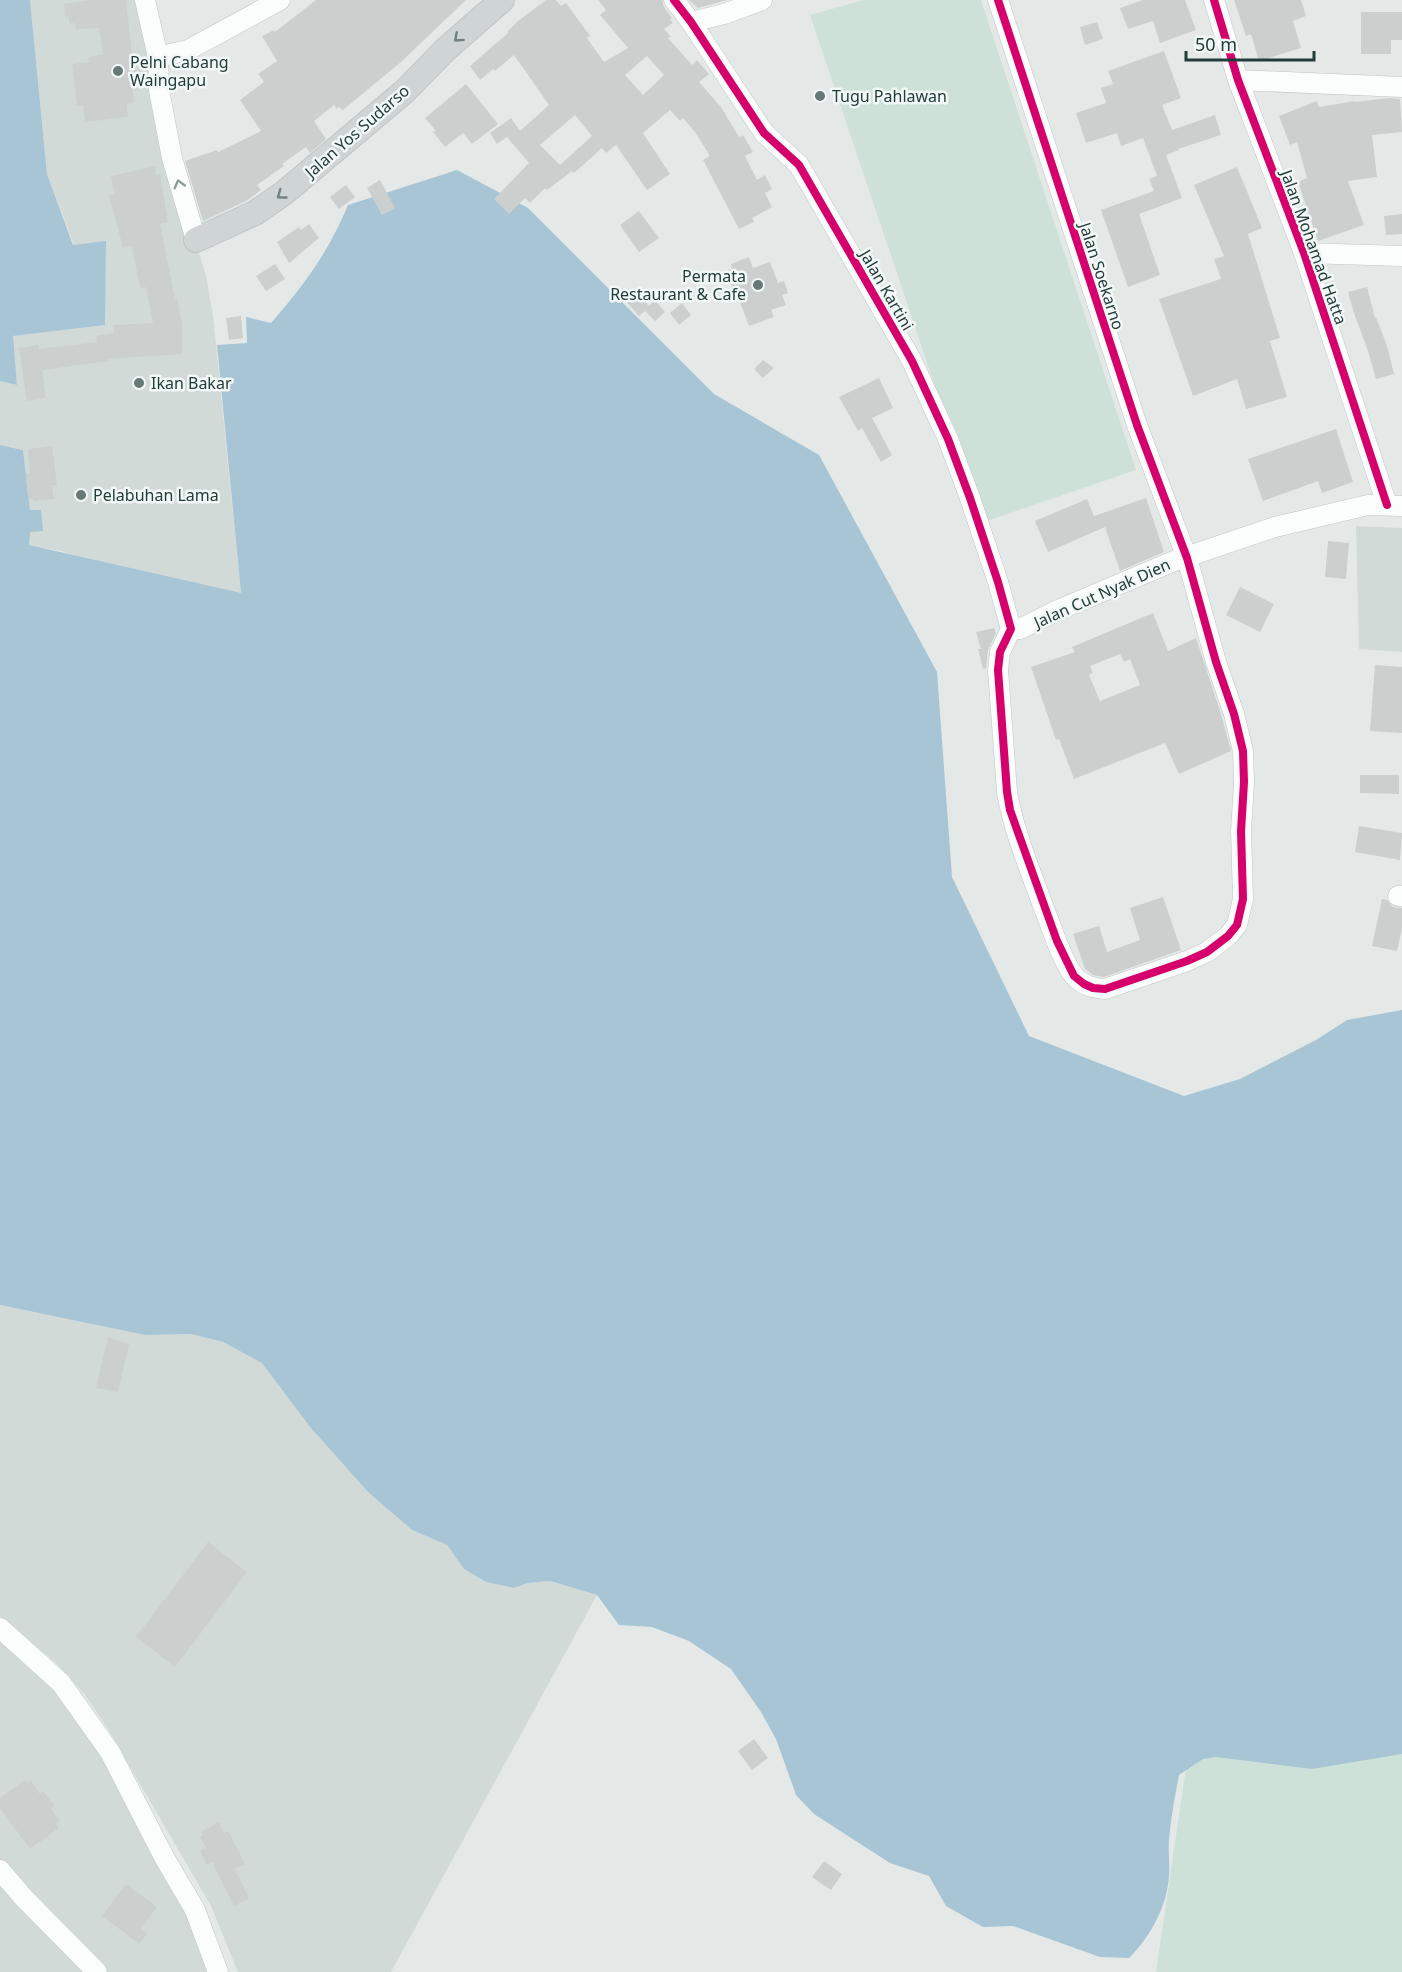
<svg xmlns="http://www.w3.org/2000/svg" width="1402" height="1972" viewBox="0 0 1402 1972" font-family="'Noto Sans',sans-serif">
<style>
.built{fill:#d2dad8}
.green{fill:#cee1d8}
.water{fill:#a7c5d5}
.building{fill:#cbd0cf;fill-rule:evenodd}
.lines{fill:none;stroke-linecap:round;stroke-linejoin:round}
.minor-casing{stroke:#c1c6c5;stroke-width:21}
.major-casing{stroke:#bdc5c4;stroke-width:26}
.minor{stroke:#fbfcfc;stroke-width:20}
.major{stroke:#ced5d4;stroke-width:24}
.cycleway-casing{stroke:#f2f8f6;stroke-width:11}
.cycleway{stroke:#d6006c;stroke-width:8}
.oneway{stroke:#70807f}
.oneway2{stroke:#8f9c9a}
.poi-dot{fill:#677876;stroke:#f2f8f6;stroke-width:2}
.labels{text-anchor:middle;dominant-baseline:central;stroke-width:5;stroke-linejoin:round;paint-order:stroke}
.poi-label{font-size:16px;fill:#233b39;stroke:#f2f8f6;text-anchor:start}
.street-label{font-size:16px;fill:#233b39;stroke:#f2f8f6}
</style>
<rect width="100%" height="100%" fill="#e4e9e8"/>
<!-- built -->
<path class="built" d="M 30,0 L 146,0 L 191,227 L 206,276 L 213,315 L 242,603 L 60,551 L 29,545 L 29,532 L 41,510 L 30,511 L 23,450 L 0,445 L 0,381 L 17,385 L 12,336 L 104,325 L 106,242 L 74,245 L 47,174 Z
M 1356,526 L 1402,528 L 1402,652 L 1359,649 Z
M 0,1305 L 145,1335 L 191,1334 L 223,1342 L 263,1363 L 310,1427 L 368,1492 L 412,1530 L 447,1545 L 464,1569 L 486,1582 L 512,1588 L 528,1583 L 550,1581 L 597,1595 L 391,1972 L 238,1972 L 211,1906 L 108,1729 L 85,1695 L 55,1662 L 0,1617 Z
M 0,1639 L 34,1664 L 93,1731 L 220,1972 L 0,1972 Z"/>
<!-- green -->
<path class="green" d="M 864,0 L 981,0 L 1136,470 L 981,523 L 810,15 Z
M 1192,1727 L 1402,1741 L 1402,1972 L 1156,1972 Z"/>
<!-- water -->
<path class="water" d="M 0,0 L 30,0 L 47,174 L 73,245 L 106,241 L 105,325 L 13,336 L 17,385 L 0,381 Z
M 457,170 L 528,208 L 714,394 L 819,455 L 937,672 L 952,877 L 1029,1036 L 1184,1096 L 1240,1079 L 1316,1040 L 1347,1020 L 1402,1010 L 1402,1754 L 1312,1769 L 1216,1757 L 1203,1759 L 1179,1775 C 1175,1796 1171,1818 1169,1839 C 1168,1852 1170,1864 1169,1876 C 1167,1907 1150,1937 1129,1958 L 1100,1957 L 1013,1926 L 983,1927 L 946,1906 L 929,1876 L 890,1863 L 814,1814 L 796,1795 L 776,1739 L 761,1712 L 731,1669 L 689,1641 L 652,1627 L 619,1625 L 597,1595 L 550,1581 L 528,1583 L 513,1588 L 486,1582 L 464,1569 L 447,1545 L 412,1530 L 368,1492 L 310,1427 L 262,1363 L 223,1342 L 191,1334 L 145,1335 L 0,1305 L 0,445 L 23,450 L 30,510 L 41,510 L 43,531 L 30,532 L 29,545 L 241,593 L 217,345 L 247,343 L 246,317 L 271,323 C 304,285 328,253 348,205 Z"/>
<!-- building -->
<path class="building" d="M 92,0 L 126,0 L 133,62 L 135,61 L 137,78 L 131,79 L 134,103 L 127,104 L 128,117 L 85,122 L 83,105 L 77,106 L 72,64 L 89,62 L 88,57 L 103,54 L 99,28 L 76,29 L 75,23 L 70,24 L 68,16 L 65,17 L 64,4 Z
M 316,0 L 466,0 L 401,62 L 343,110 L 339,107 L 337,109 L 334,105 L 314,121 L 326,139 L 310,153 L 306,147 L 282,164 L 284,166 L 257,185 L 261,190 L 246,201 L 203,221 L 185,161 L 217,150 L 218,152 L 261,131 L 240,100 L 264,82 L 258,74 L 277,61 L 262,36 L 274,30 L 275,32 Z
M 546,0 L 556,0 L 561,6 L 566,3 L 590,36 L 587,38 L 604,62 L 628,48 L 600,15 L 606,10 L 598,0 L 662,0 L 664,7 L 672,18 L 670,19 L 673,23 L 664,29 L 671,37 L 668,38 L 692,65 L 697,60 L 709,74 L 699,82 L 721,107 L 739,137 L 743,135 L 753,152 L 745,156 L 757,180 L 765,175 L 772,189 L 765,193 L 772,207 L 752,218 L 754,222 L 739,229 L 703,160 L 710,156 L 695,132 L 683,118 L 680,121 L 670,110 L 643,133 L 670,174 L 647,190 L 616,145 L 606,153 L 602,148 L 574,173 L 572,171 L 547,190 L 545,188 L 530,203 L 525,198 L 509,214 L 494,199 L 529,163 L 507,137 L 497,144 L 490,133 L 511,118 L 520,131 L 549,105 L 514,55 L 495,71 L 493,69 L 480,80 L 470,66 L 508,33 L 507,32 L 518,21 ZM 647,56 L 664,75 L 643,95 L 625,75 ZM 575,115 L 592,136 L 560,165 L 540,145 Z
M 689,0 L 727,0 L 698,8 Z
M 1143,0 L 1185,0 L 1196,30 L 1160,43 L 1153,21 L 1128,29 L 1120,8 Z
M 1234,0 L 1301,0 L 1306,16 L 1293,21 L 1301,48 L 1259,61 L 1251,34 L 1246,36 Z
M 1361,12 L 1402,12 L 1402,40 L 1391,40 L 1391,54 L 1361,54 Z
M 1097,22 L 1103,39 L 1085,45 L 1080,27 Z
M 1164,51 L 1181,98 L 1162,105 L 1172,130 L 1215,115 L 1221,135 L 1178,149 L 1179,150 L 1166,155 L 1182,198 L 1139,214 L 1160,275 L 1128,287 L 1101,210 L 1154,191 L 1149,179 L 1157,176 L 1143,138 L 1121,146 L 1117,133 L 1086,143 L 1076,113 L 1106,103 L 1101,88 L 1113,84 L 1108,71 Z
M 466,84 L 498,124 L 472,144 L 463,133 L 445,147 L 433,132 L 436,131 L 425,118 Z
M 1390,98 L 1400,99 L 1402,132 L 1372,135 L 1377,177 L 1348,181 L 1364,225 L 1318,241 L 1298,182 L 1307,178 L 1297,142 L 1290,145 L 1279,116 L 1317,101 L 1319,107 L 1355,101 L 1355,102 Z
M 155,166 L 156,176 L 160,174 L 168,222 L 160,224 L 175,299 L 177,298 L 182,325 L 182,354 L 109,359 L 110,361 L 42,370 L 46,398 L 27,401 L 19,348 L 38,345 L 39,349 L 97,342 L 96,336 L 114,333 L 114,325 L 153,323 L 146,287 L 140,288 L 132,246 L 123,248 L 109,194 L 114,194 L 111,176 Z
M 1237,167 L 1262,228 L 1248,234 L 1280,338 L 1270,341 L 1287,397 L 1246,409 L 1237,379 L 1193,396 L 1159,299 L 1221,279 L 1214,259 L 1224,256 L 1194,185 Z
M 380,180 L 395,208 L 382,215 L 367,188 Z
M 346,185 L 355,197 L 339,209 L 330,197 Z
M 639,211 L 659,238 L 639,252 L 620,225 Z
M 1402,214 L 1402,234 L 1386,235 L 1384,216 Z
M 309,224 L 319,238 L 289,263 L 277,242 L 299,227 L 301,230 Z
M 749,257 L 753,268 L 770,262 L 778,283 L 784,281 L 788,293 L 782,295 L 786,305 L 771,310 L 774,317 L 749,326 L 735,289 L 733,289 L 726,271 L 732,269 L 731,264 Z
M 275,264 L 285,279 L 266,291 L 256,276 Z
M 1367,287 L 1375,318 L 1376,317 L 1387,346 L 1394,374 L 1376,379 L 1368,351 L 1354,313 L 1348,292 Z
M 637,292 L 649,306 L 655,300 L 665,312 L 655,321 L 645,311 L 639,316 L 626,301 Z
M 682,303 L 691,315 L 679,325 L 670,313 Z
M 241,316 L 243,338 L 229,340 L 226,318 Z
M 763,360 L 774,368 L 763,378 L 754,369 Z
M 879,378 L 893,408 L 872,418 L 892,455 L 881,462 L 862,428 L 858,431 L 839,397 Z
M 1336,429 L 1353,482 L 1322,493 L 1318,481 L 1263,501 L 1248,459 Z
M 52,446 L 57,485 L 52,485 L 54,499 L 33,501 L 33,499 L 29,499 L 26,474 L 30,473 L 28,449 Z
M 1146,498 L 1164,552 L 1120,571 L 1105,527 L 1048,552 L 1035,521 L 1087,499 L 1094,516 Z
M 1328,541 L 1349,543 L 1346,579 L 1325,577 Z
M 1240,587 L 1274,604 L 1260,632 L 1226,615 Z
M 1153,613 L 1168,651 L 1196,638 L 1221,714 L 1231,751 L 1179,774 L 1165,743 L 1074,779 L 1059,739 L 1056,740 L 1031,667 L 1075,652 L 1072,647 ZM 1120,654 L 1124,662 L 1130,659 L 1140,685 L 1100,701 L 1089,675 L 1093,673 L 1090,666 Z
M 994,628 L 996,633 L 988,650 L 986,668 L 983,669 L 978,649 L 981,649 L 976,632 Z
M 1375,665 L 1402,667 L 1402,733 L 1370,731 Z
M 1360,775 L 1399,775 L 1399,794 L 1360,793 Z
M 1359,826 L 1402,833 L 1400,860 L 1355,852 Z
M 1163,897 L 1181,950 L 1104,977 L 1093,975 L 1085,969 L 1073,934 L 1099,926 L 1107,952 L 1140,940 L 1130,908 Z
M 1382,899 L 1387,900 L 1393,907 L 1402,908 L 1402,928 L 1397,951 L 1372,946 Z
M 108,1337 L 129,1344 L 118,1392 L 96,1388 Z
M 208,1542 L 247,1572 L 175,1667 L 136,1637 Z
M 754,1739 L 768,1758 L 752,1770 L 738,1751 Z
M 25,1780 L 27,1783 L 31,1781 L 40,1794 L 43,1791 L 55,1806 L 51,1809 L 60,1821 L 56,1824 L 59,1828 L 30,1849 L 0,1808 L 0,1798 Z
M 219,1822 L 224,1833 L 228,1831 L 245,1864 L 235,1869 L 249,1898 L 234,1906 L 212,1862 L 207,1865 L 200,1851 L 206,1848 L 200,1837 L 203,1836 L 201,1832 Z
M 824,1861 L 842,1874 L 831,1890 L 812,1877 Z
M 126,1884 L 157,1907 L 141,1929 L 147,1934 L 139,1944 L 102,1916 Z"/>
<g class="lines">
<defs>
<path id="minor" d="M 145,0 L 158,57 L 159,90 L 172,158 L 196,240
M 674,0 L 691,22 L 764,133 L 799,165 L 912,361 L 948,439 L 970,498 L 998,582 L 1011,629
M 998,0 L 1137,425 L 1187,558 L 1216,662 L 1234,714 L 1243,751 L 1244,782 L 1241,831 L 1243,899 L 1237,925 L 1228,936 L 1207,952 L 1187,961 L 1105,989 C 1093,988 1085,986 1076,978 C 1063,965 1052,928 1045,911 C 1031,872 1014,833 1007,792 L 998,670 L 1000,652 L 1011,629
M 1214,0 L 1238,80 L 1304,253 L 1387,505
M 691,22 L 724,14 L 762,0
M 158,57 L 188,50 L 280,0
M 1238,80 L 1402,87
M 1304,253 L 1402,256
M 1011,629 L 1020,629 L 1056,611 L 1174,561 L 1275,527 L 1368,505 L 1402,506
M 1398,896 L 1402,896
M 0,1628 L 61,1683 L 110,1752 L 164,1857 L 195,1910 L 218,1972
M 0,1870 L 23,1897 L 97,1972"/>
<path id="major" d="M 196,240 L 255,213 L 284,193 L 405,91 L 445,50 L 502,0"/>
</defs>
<!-- minor casing -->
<use href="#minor" class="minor-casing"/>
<!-- major casing -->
<use href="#major" class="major-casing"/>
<!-- minor -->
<use href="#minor" class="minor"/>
<!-- major -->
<use href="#major" class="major"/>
<defs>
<path id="cycleway" d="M 674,0 L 691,22 L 764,133 L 799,165 L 912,361 L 948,439 L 970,498 L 998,582 L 1011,629 L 1000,652 L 998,670 L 1007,792 L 1010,810 L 1057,941 L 1074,976 L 1084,984 L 1093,988 L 1105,989 L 1187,961 L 1207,952 L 1228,936 L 1237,925 L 1243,899 L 1241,831 L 1244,782 L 1243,751 L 1234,714 L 1216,662 L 1187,558 L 1137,425 L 998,0
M 1214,0 L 1238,80 L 1304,253 L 1387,505"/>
</defs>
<!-- cycleway casing -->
<use href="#cycleway" class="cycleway-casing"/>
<!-- cycleway -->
<use href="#cycleway" class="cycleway"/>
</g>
<!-- one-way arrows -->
<defs><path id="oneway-chevron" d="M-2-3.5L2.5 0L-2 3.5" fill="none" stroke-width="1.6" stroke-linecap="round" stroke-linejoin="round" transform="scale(1.5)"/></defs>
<g class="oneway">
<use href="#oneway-chevron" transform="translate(458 38) rotate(138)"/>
<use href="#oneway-chevron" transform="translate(281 195) rotate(144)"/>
</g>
<use class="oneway2" href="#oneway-chevron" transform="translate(179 184) rotate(-105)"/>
<!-- markers -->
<g class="poi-dot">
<circle cx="118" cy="71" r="6"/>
<circle cx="820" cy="96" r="6"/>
<circle cx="758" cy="285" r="6"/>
<circle cx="139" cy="383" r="6"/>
<circle cx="81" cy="495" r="6"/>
</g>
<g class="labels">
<!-- poi labels -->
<g class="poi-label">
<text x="130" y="62">Pelni Cabang<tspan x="130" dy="18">Waingapu</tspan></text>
<text x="832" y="96">Tugu Pahlawan</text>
<text x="746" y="276" text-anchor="end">Permata<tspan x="746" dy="18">Restaurant &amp; Cafe</tspan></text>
<text x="151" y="383">Ikan Bakar</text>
<text x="93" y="495">Pelabuhan Lama</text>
</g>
<!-- street labels -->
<g class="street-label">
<text transform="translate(357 131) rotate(-41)">Jalan Yos Sudarso</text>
<text transform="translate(1314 247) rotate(70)">Jalan Mohamad Hatta</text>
<text transform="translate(1102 276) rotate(72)">Jalan Soekarno</text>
<text transform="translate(887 290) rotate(60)">Jalan Kartini</text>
<text transform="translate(1102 593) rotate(-24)">Jalan Cut Nyak Dien</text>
</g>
</g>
<!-- scale -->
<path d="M1186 51v9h128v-9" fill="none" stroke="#233b39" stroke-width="3"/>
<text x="1195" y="51" font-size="18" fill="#233b39" stroke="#f2f8f6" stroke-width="4.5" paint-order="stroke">50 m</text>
</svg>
